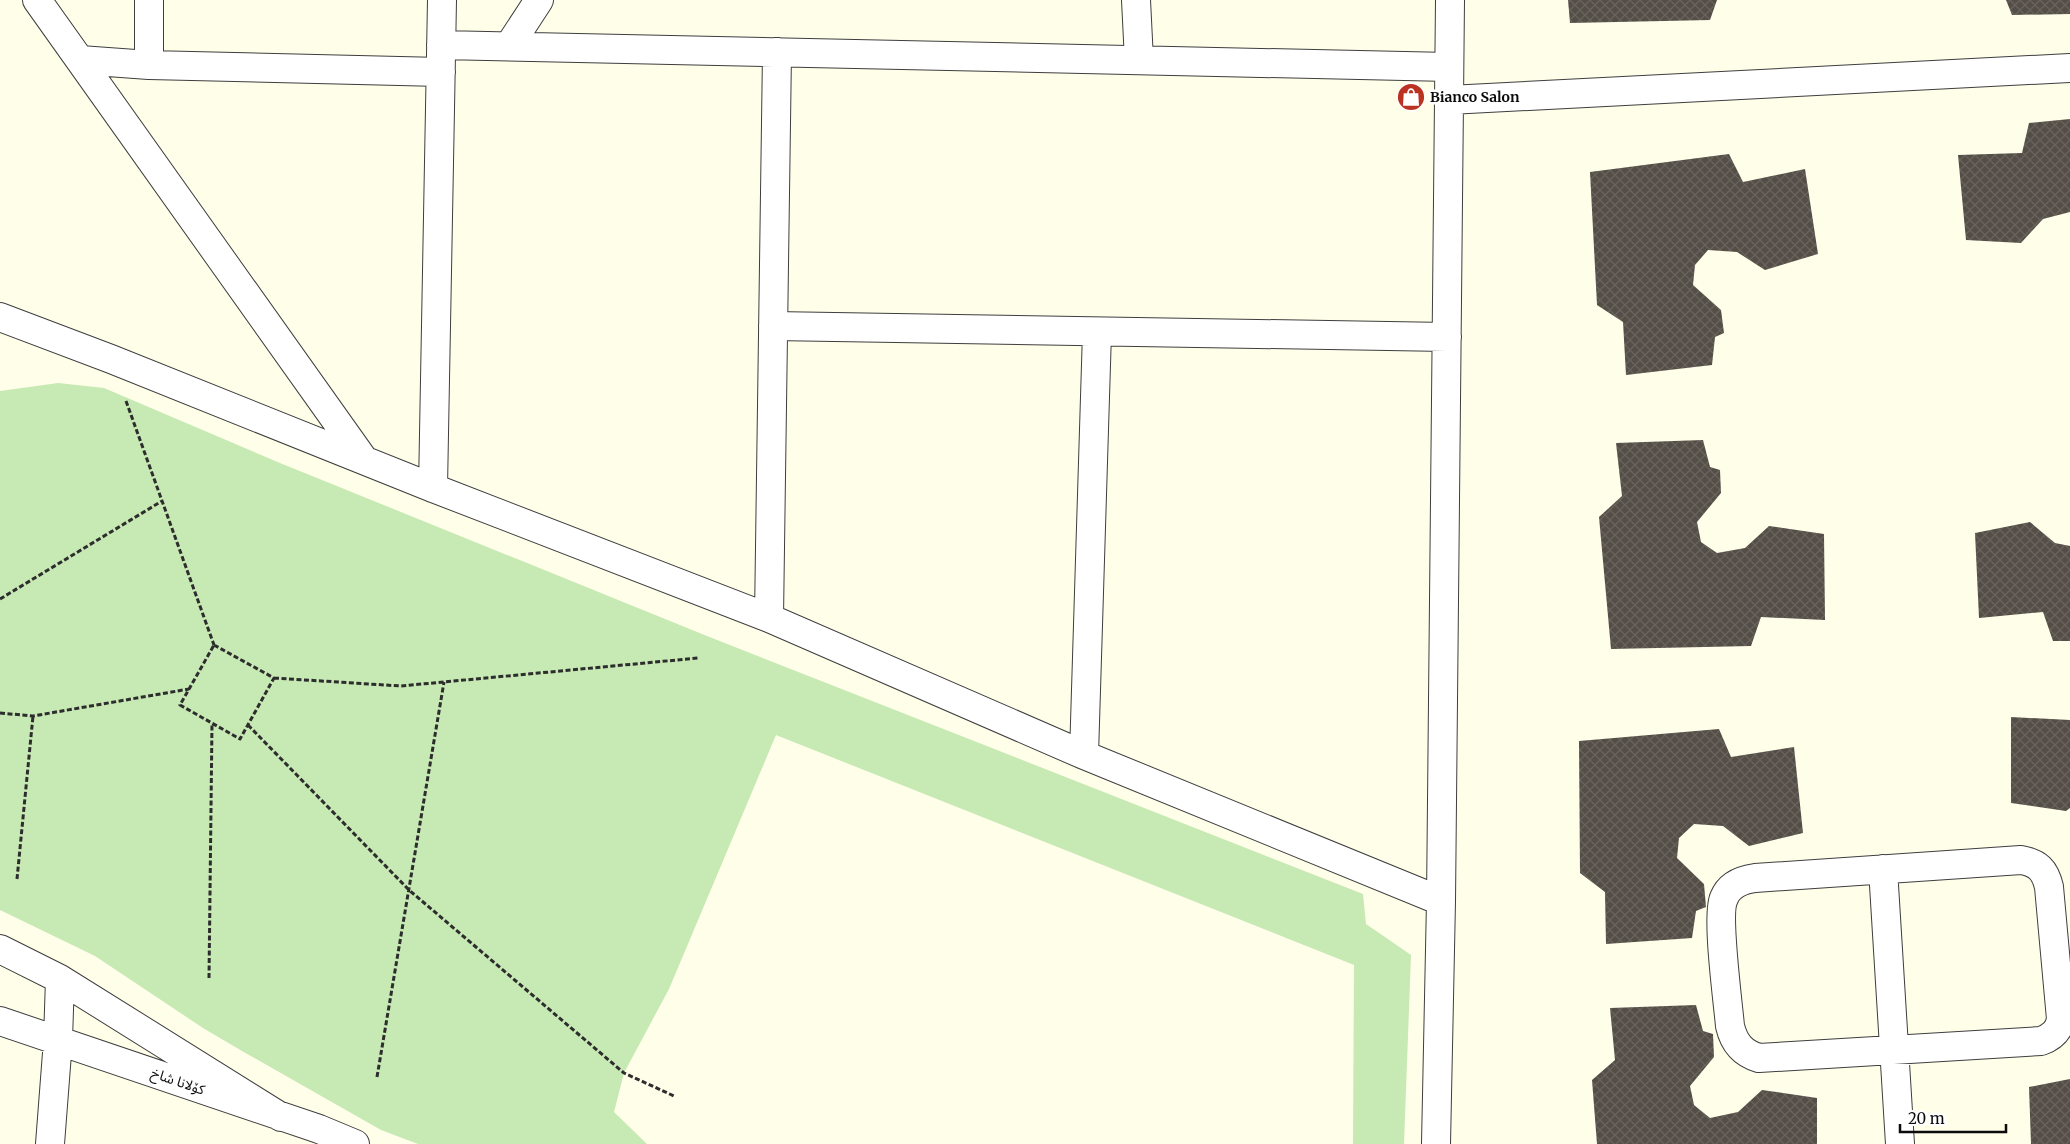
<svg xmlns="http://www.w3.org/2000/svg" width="2070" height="1144" viewBox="0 0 2070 1144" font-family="Merriweather,'Noto Sans Arabic',serif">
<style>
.garden{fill:#c7e9b4}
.building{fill:url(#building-cross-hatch)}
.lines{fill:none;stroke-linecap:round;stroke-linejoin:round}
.minor-casing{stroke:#3e3e3e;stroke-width:30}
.path{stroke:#2d2d2d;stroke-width:3;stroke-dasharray:5 2.5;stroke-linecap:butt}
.minor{stroke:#fff;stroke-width:28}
.labels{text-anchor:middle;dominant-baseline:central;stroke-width:5;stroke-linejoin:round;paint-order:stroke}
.poi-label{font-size:14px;font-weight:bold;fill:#0b0b0b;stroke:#fff;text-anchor:start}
.street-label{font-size:14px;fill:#0b0b0b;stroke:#fff}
</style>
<defs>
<pattern id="building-cross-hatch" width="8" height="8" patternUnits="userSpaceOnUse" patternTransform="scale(1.25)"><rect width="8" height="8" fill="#544e47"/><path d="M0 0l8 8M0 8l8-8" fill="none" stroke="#68635d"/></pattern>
</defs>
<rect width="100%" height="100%" fill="#fffee9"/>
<!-- garden -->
<path class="garden" d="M 58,383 L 104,388 L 280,463 L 707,636 L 1363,894 L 1366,924 L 1411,955 L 1404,1144 L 1353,1144 L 1354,965 L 776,735 L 669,989 L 624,1073 L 614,1112 L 647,1144 L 418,1144 L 381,1130 L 242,1051 L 203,1028 L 95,956 L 0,910 L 0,391 Z"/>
<!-- building -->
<path class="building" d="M 1568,0 L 1717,0 L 1710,20 L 1570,23 Z
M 2006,0 L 2070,0 L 2070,14 L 2012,15 Z
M 2070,119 L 2070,212 L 2043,219 L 2021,243 L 1966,240 L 1958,155 L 2022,153 L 2029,123 Z
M 1729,154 L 1743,182 L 1805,169 L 1818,254 L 1765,270 L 1737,252 L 1708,250 L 1695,265 L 1693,285 L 1721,310 L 1724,333 L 1715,337 L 1712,365 L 1626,375 L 1623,322 L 1597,305 L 1590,172 Z
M 1703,440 L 1710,467 L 1720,470 L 1721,493 L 1697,522 L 1701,542 L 1717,553 L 1745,548 L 1769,526 L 1824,534 L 1825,620 L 1761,617 L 1751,646 L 1611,649 L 1599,517 L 1622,496 L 1616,443 Z
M 2030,522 L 2055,543 L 2070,546 L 2070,641 L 2053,641 L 2043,612 L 1979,618 L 1975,533 Z
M 2011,717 L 2070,720 L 2070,808 L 2066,811 L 2011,803 Z
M 1719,729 L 1731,757 L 1794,747 L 1803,833 L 1749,846 L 1723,826 L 1694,824 L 1679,838 L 1677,858 L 1704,884 L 1706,907 L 1696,911 L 1692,938 L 1606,944 L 1605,892 L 1580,873 L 1579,741 Z
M 1696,1005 L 1703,1031 L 1713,1034 L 1714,1057 L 1690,1086 L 1694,1105 L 1710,1118 L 1738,1112 L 1762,1090 L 1817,1098 L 1817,1144 L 1597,1144 L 1592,1080 L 1615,1060 L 1610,1008 Z
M 2070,1079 L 2070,1144 L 2031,1144 L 2029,1087 Z"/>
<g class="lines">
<defs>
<path id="minor" d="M 37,0 L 364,460
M 1136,0 L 1139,60
M 441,45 L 1449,67
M 509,46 L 539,0
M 80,60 L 149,65 L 441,72
M 149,65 L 149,0
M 1449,100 L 2070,68
M 0,317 L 111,359 L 433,488 L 769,618 L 1084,755 L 1441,901
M 773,326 L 1447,337
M 433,488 L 442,0
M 769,618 L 777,52
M 1084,755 L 1097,332
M 2021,860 C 2038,863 2045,870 2049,887 L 2061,1019 C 2059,1031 2052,1037 2041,1041 L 1759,1058 C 1742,1053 1734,1043 1730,1026 C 1728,1003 1716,914 1724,898 C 1729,885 1741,880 1755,878 Z
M 1883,869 L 1900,1144
M 0,949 L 60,979
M 0,1021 L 319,1129 L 355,1144
M 50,1144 L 58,1040 L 60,979 L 281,1117
M 1436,1144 L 1441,901 L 1450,0"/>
</defs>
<!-- minor casing -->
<use href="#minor" class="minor-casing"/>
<!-- path -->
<path class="path" d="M 126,401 L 214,645
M 0,599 L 162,501
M 214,645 L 274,678 L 240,739 L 180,705 Z
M 274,678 L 401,686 L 698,658
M 0,713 L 33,716 L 189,689
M 248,725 L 409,890 L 624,1073 L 674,1096
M 17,879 L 33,716
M 209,978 L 212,723
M 377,1077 L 444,682"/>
<!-- minor -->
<use href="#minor" class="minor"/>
</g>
<!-- icons -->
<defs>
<symbol id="shop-disc" viewBox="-11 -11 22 22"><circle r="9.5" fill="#bb3223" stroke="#fff"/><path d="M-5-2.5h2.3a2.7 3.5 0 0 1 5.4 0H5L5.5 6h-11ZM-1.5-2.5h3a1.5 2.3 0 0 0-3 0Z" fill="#fff"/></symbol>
</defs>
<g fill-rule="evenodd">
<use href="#shop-disc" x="1395" y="81" width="32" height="32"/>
</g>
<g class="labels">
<!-- poi labels -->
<g class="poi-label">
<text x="1430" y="97">Bianco Salon</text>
</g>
<!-- street labels -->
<g class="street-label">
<text transform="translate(178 1081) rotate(19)">کۆلانا شاخ</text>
</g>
</g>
<!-- scale -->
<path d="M1900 1124v8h106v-8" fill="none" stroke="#0b0b0b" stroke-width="2.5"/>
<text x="1908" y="1124" font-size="15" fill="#0b0b0b" stroke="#ffffff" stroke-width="4" paint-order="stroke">20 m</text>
</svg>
